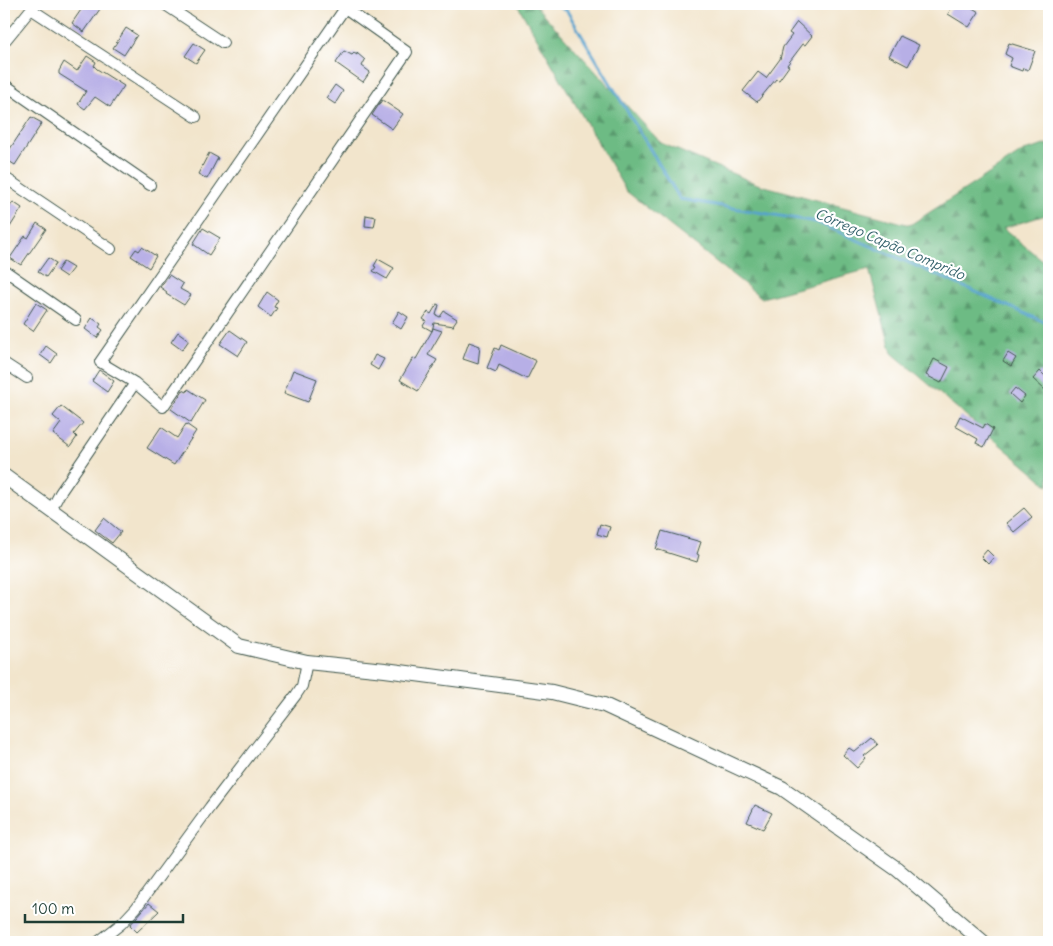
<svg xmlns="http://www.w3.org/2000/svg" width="1053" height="946" viewBox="0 0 1053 946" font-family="Delius,sans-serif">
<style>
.forest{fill:url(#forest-firs);stroke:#467c5c}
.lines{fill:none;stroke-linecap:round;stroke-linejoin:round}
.stream{stroke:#54a2cd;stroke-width:3}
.building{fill:#b7afe6}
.street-casing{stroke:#3f564b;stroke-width:12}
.secondary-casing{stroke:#3f564b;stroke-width:16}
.street{stroke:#fff;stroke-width:10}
.secondary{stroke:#fff;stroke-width:14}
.labels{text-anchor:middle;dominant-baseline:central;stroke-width:4.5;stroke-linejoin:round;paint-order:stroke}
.water-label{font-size:14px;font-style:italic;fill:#32606a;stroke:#fff}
</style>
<defs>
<pattern id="forest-firs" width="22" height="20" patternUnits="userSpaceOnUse" patternTransform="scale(1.25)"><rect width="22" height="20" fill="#6dbb84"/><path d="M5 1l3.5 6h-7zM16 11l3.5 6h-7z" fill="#59996d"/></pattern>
</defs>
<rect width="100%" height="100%" fill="#fff"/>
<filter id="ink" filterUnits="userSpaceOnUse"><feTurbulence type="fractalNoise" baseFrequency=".02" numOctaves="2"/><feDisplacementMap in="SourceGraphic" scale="10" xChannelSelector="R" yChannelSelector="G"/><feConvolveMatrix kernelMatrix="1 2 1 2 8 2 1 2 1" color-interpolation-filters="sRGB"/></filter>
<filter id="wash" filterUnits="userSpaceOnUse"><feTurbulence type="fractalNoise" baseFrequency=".0096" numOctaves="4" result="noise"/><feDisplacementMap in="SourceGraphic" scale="20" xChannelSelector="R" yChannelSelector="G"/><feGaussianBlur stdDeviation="1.12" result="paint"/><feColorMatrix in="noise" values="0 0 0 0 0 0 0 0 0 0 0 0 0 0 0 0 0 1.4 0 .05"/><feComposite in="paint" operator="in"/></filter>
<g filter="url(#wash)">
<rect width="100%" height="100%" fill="#f2e5cc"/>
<!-- forest -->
<path class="forest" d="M 517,4 L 534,4 L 661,143 L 757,184 L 910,225 L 1024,151 L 1049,144 L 1049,214 L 1003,228 L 1049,266 L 1049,486 L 892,353 L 869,269 L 762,298 L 626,191 Z"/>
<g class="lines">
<!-- stream -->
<path class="stream" d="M 556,4 L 567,11 L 680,199 L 816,222 L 1049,324"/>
</g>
<g id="blocks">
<!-- building -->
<path class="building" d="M 85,4 L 92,4 L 100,9 L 84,32 L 72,23 Z
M 954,4 L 966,4 L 979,12 L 969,27 L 948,14 Z
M 797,22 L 812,36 L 805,45 L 803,44 L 787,65 L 789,66 L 779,80 L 776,79 L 757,102 L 743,91 L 758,72 L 766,78 L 780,59 L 783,47 L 792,35 L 789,33 Z
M 126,28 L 137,35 L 124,55 L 113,48 Z
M 900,36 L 919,45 L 908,66 L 889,56 Z
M 194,43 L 205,50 L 196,63 L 185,56 Z
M 1009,43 L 1035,51 L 1028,70 L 1023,68 L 1022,71 L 1009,66 L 1012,58 L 1005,54 Z
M 344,51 L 352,55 L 354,53 L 357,55 L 357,53 L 365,60 L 362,66 L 370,72 L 363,82 L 336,63 Z
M 87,56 L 96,62 L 94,66 L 97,69 L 124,86 L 110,107 L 95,97 L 85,109 L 78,104 L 86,91 L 59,74 L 59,71 L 64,62 L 77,71 Z
M 335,85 L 343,91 L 335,104 L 326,98 Z
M 382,100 L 403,114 L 392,129 L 372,115 Z
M 31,117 L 42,123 L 15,165 L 4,158 Z
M 209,153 L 218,158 L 207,179 L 198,174 Z
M 13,202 L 22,208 L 10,227 L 4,222 L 4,215 Z
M 366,215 L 376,217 L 374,227 L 365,226 Z
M 37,223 L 46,229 L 21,265 L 10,258 L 25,236 L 28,238 Z
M 203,228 L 220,238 L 209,255 L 193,244 Z
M 142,247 L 156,256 L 149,268 L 131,256 L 136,249 L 139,251 Z
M 48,258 L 56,263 L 46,277 L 38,272 Z
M 378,259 L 394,268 L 387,279 L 373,271 L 376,267 L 374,266 Z
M 63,262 L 73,268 L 66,277 L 57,271 Z
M 169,275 L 183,284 L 180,289 L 191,295 L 184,305 L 166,294 L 167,292 L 160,287 Z
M 267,292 L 278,300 L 274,307 L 277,308 L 271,317 L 258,307 Z
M 36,303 L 47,310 L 33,331 L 23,324 Z
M 437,304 L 439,305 L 436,315 L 440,317 L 444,311 L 457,319 L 453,325 L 454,326 L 434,323 L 432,331 L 433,328 L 442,331 L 428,355 L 437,360 L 418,391 L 400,380 L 413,358 L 416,359 L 432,331 L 423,326 L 426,321 L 423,319 L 428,312 L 431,314 Z
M 399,311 L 408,317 L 401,329 L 392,323 Z
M 92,318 L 101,324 L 99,327 L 103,330 L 97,338 L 85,329 Z
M 230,330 L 247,342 L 238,356 L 220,344 Z
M 178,332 L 189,340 L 182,350 L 171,342 Z
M 469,342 L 480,346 L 478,364 L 463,359 Z
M 501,345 L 536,361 L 527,379 L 499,365 L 496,372 L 487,368 L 495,348 L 499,350 Z
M 46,346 L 57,354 L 51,363 L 40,355 Z
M 1008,353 L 1016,358 L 1011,366 L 1003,361 Z
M 375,355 L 384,359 L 378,370 L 370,365 Z
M 934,359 L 949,367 L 941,383 L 926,375 Z
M 99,370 L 114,381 L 107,392 L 92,381 Z
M 293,370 L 317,379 L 308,402 L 284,393 Z
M 1040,371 L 1049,380 L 1049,385 L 1045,390 L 1033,379 Z
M 1015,388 L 1025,396 L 1020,403 L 1010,394 Z
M 188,389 L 205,400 L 191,423 L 171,409 L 183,390 L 187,392 Z
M 61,406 L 83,423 L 74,434 L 77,437 L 70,447 L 53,434 L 61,423 L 53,416 Z
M 960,416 L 983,428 L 985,424 L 993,429 L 984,447 L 976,443 L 978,439 L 955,426 Z
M 186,424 L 196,431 L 174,465 L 147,448 L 161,427 L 177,438 Z
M 1024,508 L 1032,517 L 1014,532 L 1006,523 Z
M 104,518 L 121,532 L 112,543 L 95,530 Z
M 600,524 L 610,527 L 607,537 L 597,534 Z
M 662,531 L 701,542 L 697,554 L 699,555 L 697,562 L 656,549 Z
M 987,550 L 994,557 L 988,564 L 981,557 Z
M 872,738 L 878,745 L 864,756 L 866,758 L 857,768 L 843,755 L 849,748 L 855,752 Z
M 755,805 L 772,813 L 763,829 L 747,822 Z
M 149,903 L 159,911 L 137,932 L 130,925 Z"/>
</g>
</g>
<g filter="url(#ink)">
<use href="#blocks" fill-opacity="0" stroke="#3f564b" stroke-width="1"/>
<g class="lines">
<defs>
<path id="street" d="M 164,4 L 223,43
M 345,8 L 407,52 L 163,407 L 135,383 L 100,362 Z
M 31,9 L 196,117
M 4,42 L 35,4
M 4,84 L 150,185
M 4,177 L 111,249
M 4,270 L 76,320
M 4,363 L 27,378
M 51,510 L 60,493 L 135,383
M 98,942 L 121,924 L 136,908 L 210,807 L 296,695 L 302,686 L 307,662"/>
<path id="secondary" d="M 4,476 L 239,646 L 307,662 L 385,670 L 552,692 L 604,705 L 782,788 L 897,869 L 983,942"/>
</defs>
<!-- street casing -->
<use href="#street" class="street-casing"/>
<!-- secondary casing -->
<use href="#secondary" class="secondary-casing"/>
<!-- street -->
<use href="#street" class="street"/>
<!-- secondary -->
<use href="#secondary" class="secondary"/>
</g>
</g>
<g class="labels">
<!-- water labels -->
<g class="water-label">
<text transform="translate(890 244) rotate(23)">Córrego Capão Comprido</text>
</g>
</g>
<!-- margin -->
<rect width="1053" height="946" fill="none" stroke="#fff" stroke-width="20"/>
<!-- scale -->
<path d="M25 914v8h158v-8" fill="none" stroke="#1f3d34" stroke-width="2.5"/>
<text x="32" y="914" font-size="15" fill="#1f3d34" stroke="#ffffff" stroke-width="4" paint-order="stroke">100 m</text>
</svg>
